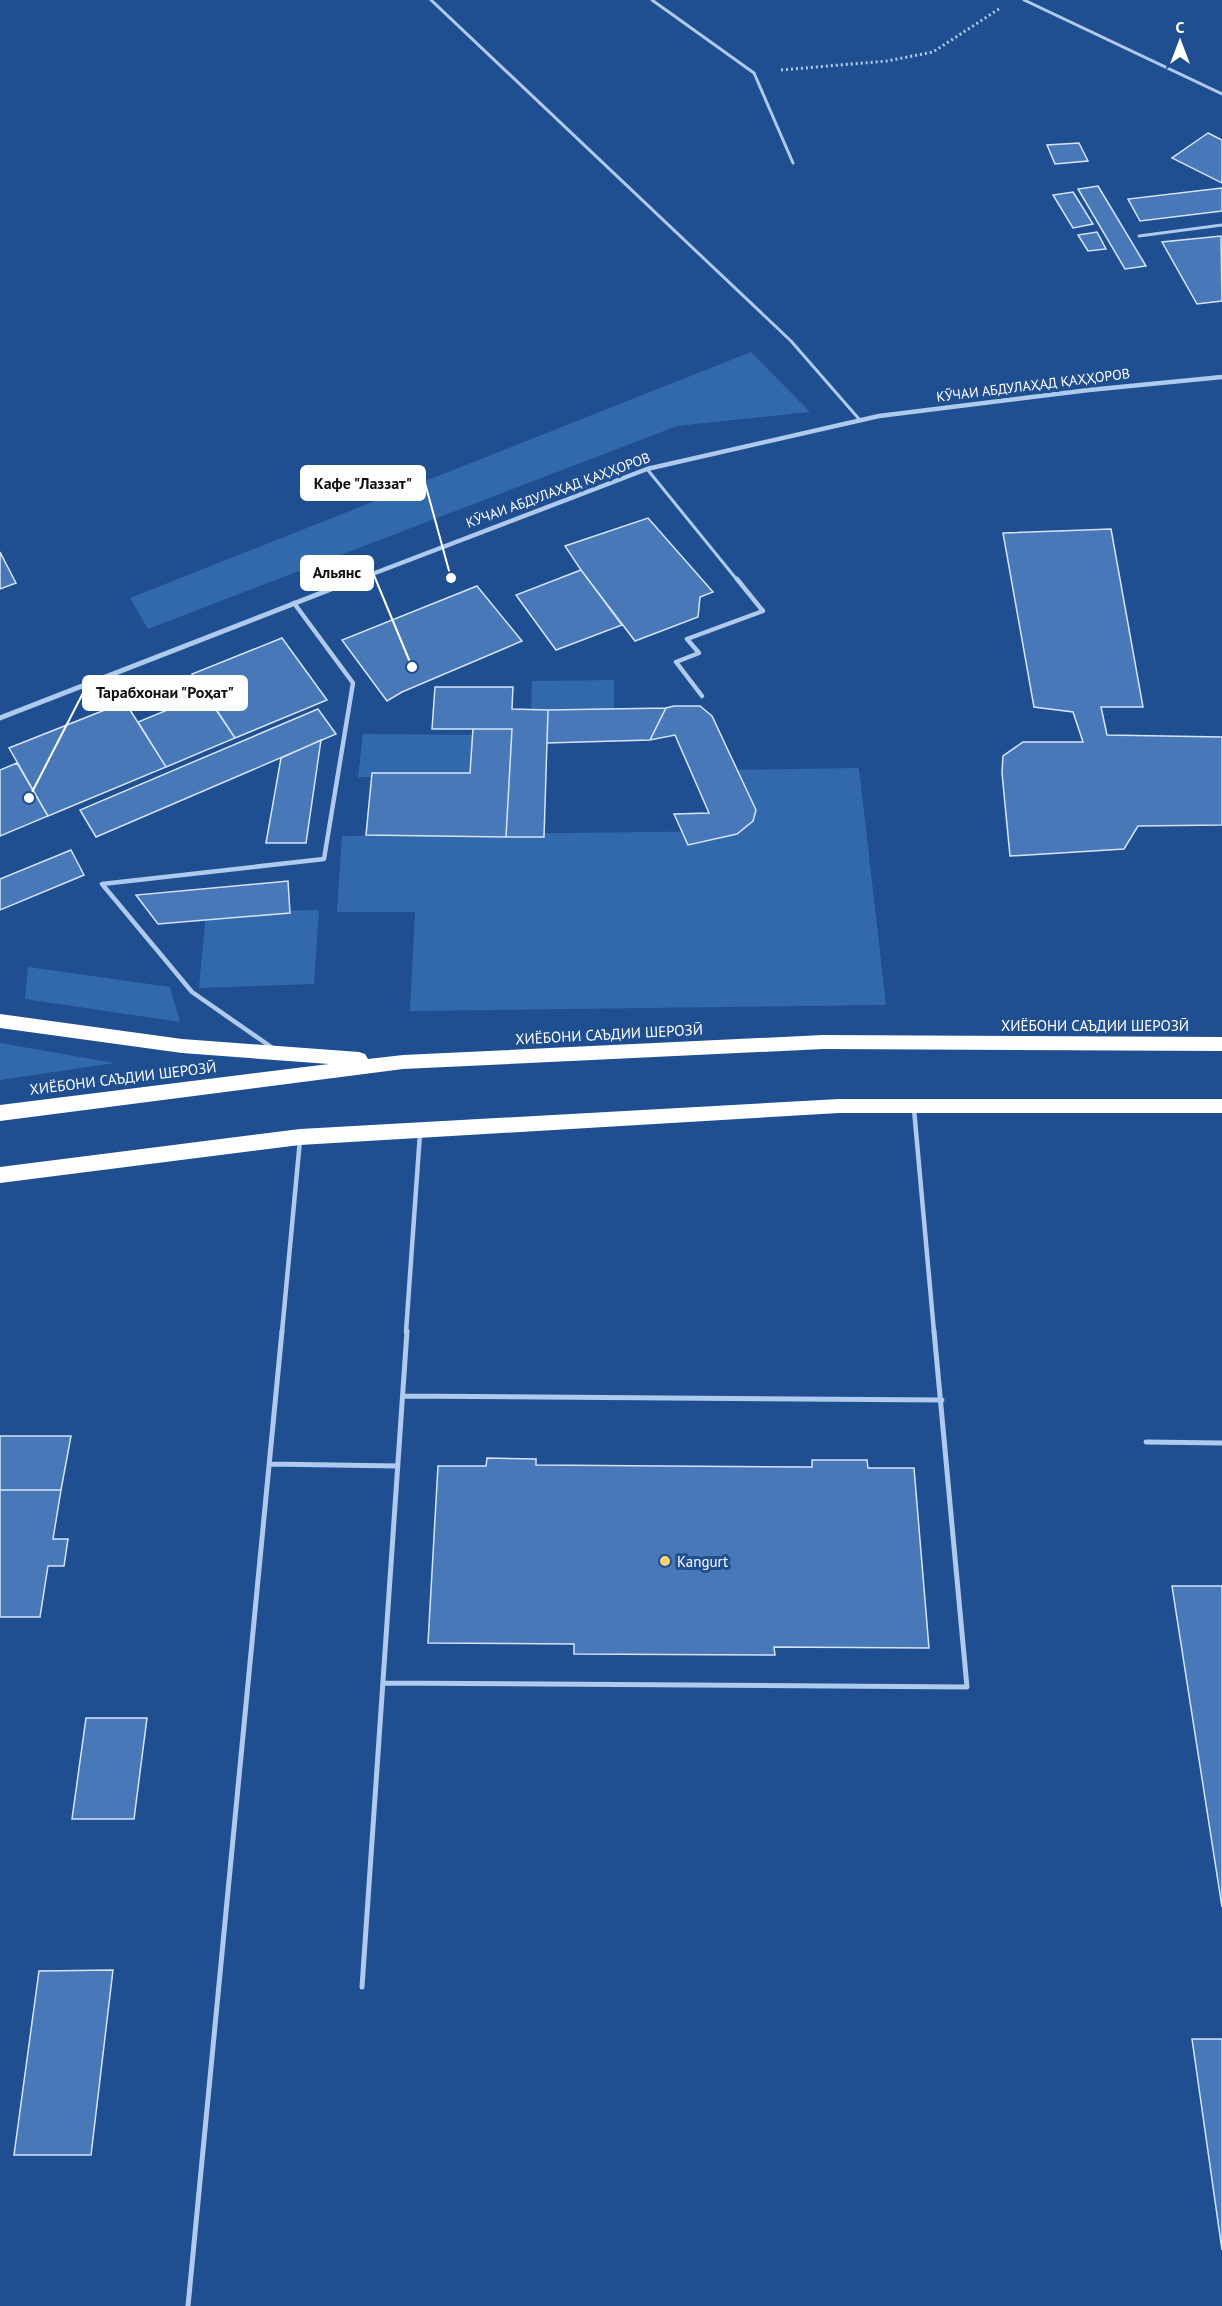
<svg xmlns="http://www.w3.org/2000/svg" width="1222" height="2306" viewBox="0 0 1222 2306" font-family="'PT Sans',sans-serif">
<style>
.green{fill:#3269ad}
.building{fill:#4878b7;stroke:#d5e5f9;stroke-width:1.5}
.lines{fill:none;stroke-linecap:round;stroke-linejoin:round}
.path{stroke:#afcaed;stroke-width:3;stroke-dasharray:2 3;stroke-linecap:butt}
.lane-far2{stroke:#afcaed;stroke-width:3}
.lane-far1{stroke:#afcaed;stroke-width:4.5}
.lane{stroke:#afcaed;stroke-width:5}
.street-far1{stroke:#afcaed;stroke-width:4.5}
.street{stroke:#afcaed;stroke-width:5}
.highway{fill:#fff;fill-rule:evenodd}
.poi-dot{fill:#fbd46f;stroke:#1f4f90;stroke-width:2}
.labels{text-anchor:middle;dominant-baseline:central;stroke-width:6;stroke-linejoin:round;paint-order:stroke}
.far-street-label{font-size:14px;fill:#fff;stroke:#1f4f90}
.street-label{font-size:15px;fill:#fff;stroke:#1f4f90}
.poi-label{font-size:15px;fill:#fff;stroke:#1f4f90;text-anchor:start}
.leader{fill:none;stroke:#fff;stroke-width:2}
.callout-dot{fill:#fff;stroke:#1f4f90;stroke-width:2}
.callout{fill:#fff;stroke:#fff;stroke-width:2}
.callout-label{font-size:16px;text-anchor:middle;font-weight:bold;fill:#111}
</style>
<rect width="100%" height="100%" fill="#1f4f90"/>
<!-- green -->
<path class="green" d="M 751,352 L 810,412 L 677,426 L 148,629 L 130,598 Z
M 614,680 L 614,717 L 531,718 L 532,681 Z
M 363,734 L 489,735 L 487,778 L 358,777 Z
M 859,768 L 886,1005 L 410,1011 L 415,912 L 337,912 L 342,836 L 729,831 L 725,770 Z
M 319,910 L 314,984 L 199,988 L 206,913 Z
M 28,967 L 170,987 L 180,1022 L 25,999 Z
M 0,1043 L 115,1063 L 0,1080 Z"/>
<!-- building -->
<path class="building" d="M 1208,133 L 1222,140 L 1222,183 L 1172,158 Z
M 1079,143 L 1088,161 L 1055,164 L 1047,145 Z
M 1098,186 L 1146,266 L 1125,269 L 1078,189 Z
M 1222,188 L 1222,211 L 1140,221 L 1128,199 Z
M 1073,192 L 1093,224 L 1073,228 L 1053,195 Z
M 1097,232 L 1106,249 L 1088,251 L 1078,235 Z
M 1221,236 L 1222,301 L 1197,304 L 1162,242 Z
M 648,518 L 713,592 L 700,597 L 698,617 L 635,641 L 581,570 L 565,546 Z
M 1111,529 L 1143,707 L 1101,707 L 1107,735 L 1222,737 L 1222,825 L 1138,826 L 1124,849 L 1010,856 L 1002,773 L 1003,756 L 1023,742 L 1083,742 L 1073,712 L 1034,707 L 1003,533 Z
M 0,552 L 16,583 L 0,589 Z
M 581,570 L 622,625 L 556,650 L 516,595 Z
M 477,586 L 522,641 L 402,692 L 387,701 L 342,640 Z
M 282,638 L 327,700 L 235,738 L 192,674 Z
M 435,687 L 513,687 L 512,709 L 548,710 L 544,837 L 506,837 L 512,729 L 432,729 Z
M 206,694 L 235,738 L 166,767 L 138,722 Z
M 125,702 L 166,767 L 48,816 L 9,748 Z
M 674,706 L 700,706 L 712,716 L 756,810 L 753,821 L 737,834 L 688,845 L 674,814 L 709,813 L 675,735 L 650,740 L 666,708 Z
M 666,708 L 650,740 L 547,743 L 548,710 Z
M 318,709 L 336,734 L 96,837 L 80,810 Z
M 473,729 L 512,729 L 506,837 L 366,835 L 372,773 L 470,773 Z
M 321,740 L 306,843 L 266,843 L 281,758 Z
M 17,763 L 48,816 L 0,836 L 0,770 Z
M 71,850 L 84,875 L 0,910 L 0,879 Z
M 288,881 L 290,913 L 158,924 L 136,895 Z
M 0,1436 L 71,1436 L 61,1490 L 0,1490 Z
M 487,1458 L 536,1459 L 536,1465 L 812,1467 L 812,1460 L 867,1460 L 868,1468 L 914,1468 L 929,1648 L 774,1647 L 775,1655 L 574,1654 L 574,1644 L 428,1643 L 438,1466 L 486,1466 Z
M 0,1490 L 61,1490 L 53,1539 L 68,1539 L 64,1566 L 48,1566 L 40,1617 L 0,1617 Z
M 1172,1586 L 1222,1586 L 1222,1907 Z
M 86,1718 L 147,1718 L 134,1819 L 72,1819 Z
M 113,1970 L 91,2155 L 14,2155 L 39,1971 Z
M 1192,2039 L 1222,2039 L 1222,2250 Z"/>
<g class="lines">
<!-- path -->
<path class="path" d="M 781,70 L 887,61 L 933,52 L 999,9"/>
<!-- lane-far2 -->
<path class="lane-far2" d="M 431,0 L 791,341 L 859,419
M 652,0 L 754,73 L 793,163
M 1024,0 L 1222,94
M 1139,236 L 1222,225
M 647,469 L 738,581"/>
<!-- lane-far1 -->
<path class="lane-far1" d="M 702,696 L 676,662 L 699,653 L 687,639 L 763,611 L 737,579
M 274,1049 L 192,992 L 102,884 L 324,859 L 353,683 L 294,603
M 914,1109 L 934,1332
M 282,1332 L 300,1140
M 406,1332 L 420,1133"/>
<!-- lane -->
<path class="lane" d="M 403,1396 L 942,1400
M 1146,1442 L 1222,1443
M 269,1464 L 398,1466
M 383,1683 L 967,1687 L 934,1331
M 362,1987 L 407,1331
M 188,2306 L 282,1331"/>
<!-- street-far1 -->
<path class="street-far1" d="M 354,581 L 647,469 L 879,416 L 1089,390 L 1222,377"/>
<!-- street -->
<path class="street" d="M 0,718 L 357,579"/>
<!-- highway -->
<path class="highway" d="M 0,1014 L 182,1039 L 359,1052 L 365,1054 L 368,1059 L 403,1055 L 823,1035 L 1222,1037 L 1222,1051 L 823,1049 L 403,1069 L 0,1121 L 0,1105 L 329,1064 L 182,1053 L 0,1028 Z
M 839,1099 L 1222,1099 L 1222,1113 L 839,1113 L 300,1145 L 0,1183 L 0,1167 L 300,1129 Z"/>
</g>
<!-- markers -->
<circle class="poi-dot" cx="665" cy="1561" r="6"/>
<g class="labels">
<!-- far-street labels -->
<g class="far-street-label">
<text transform="translate(1033 385) rotate(-7)">КӮЧАИ АБДУЛАҲАД ҚАҲҲОРОВ</text>
<text transform="translate(558 490) rotate(-20)">КӮЧАИ АБДУЛАҲАД ҚАҲҲОРОВ</text>
</g>
<!-- street labels -->
<g class="street-label">
<text x="1095" y="1025">ХИЁБОНИ САЪДИИ ШЕРОЗӢ</text>
<text transform="translate(609 1034) rotate(-3)">ХИЁБОНИ САЪДИИ ШЕРОЗӢ</text>
<text transform="translate(123 1078) rotate(-7)">ХИЁБОНИ САЪДИИ ШЕРОЗӢ</text>
</g>
<!-- poi labels -->
<g class="poi-label">
<text x="677" y="1561">Kangurt</text>
</g>
</g>
<!-- callouts -->
<path class="leader" d="M451 578L425 483M412 667L373 573M29 798L83 693"/>
<g class="callout-dot">
<circle cx="451" cy="578" r="6"/>
<circle cx="412" cy="667" r="6"/>
<circle cx="29" cy="798" r="6"/>
</g>
<g class="callout">
<rect x="301" y="466" width="124" height="34" rx="6"/>
<rect x="301" y="556" width="72" height="34" rx="6"/>
<rect x="83" y="676" width="164" height="34" rx="6"/>
</g>
<g class="callout-label">
<text x="363" y="489">Кафе "Лаззат"</text>
<text x="337" y="578">Альянс</text>
<text x="165" y="698">Тарабхонаи "Роҳат"</text>
</g>
<!-- north arrow -->
<g transform="translate(1180 42)" stroke="#1f4f90" stroke-width="4.5" paint-order="stroke">
<path d="M0-4.5L10 22L0 15L-10 22Z" fill="#ffffff"/>
<text y="-9" font-size="16" font-weight="bold" text-anchor="middle" fill="#ffffff">С</text>
</g>
</svg>
